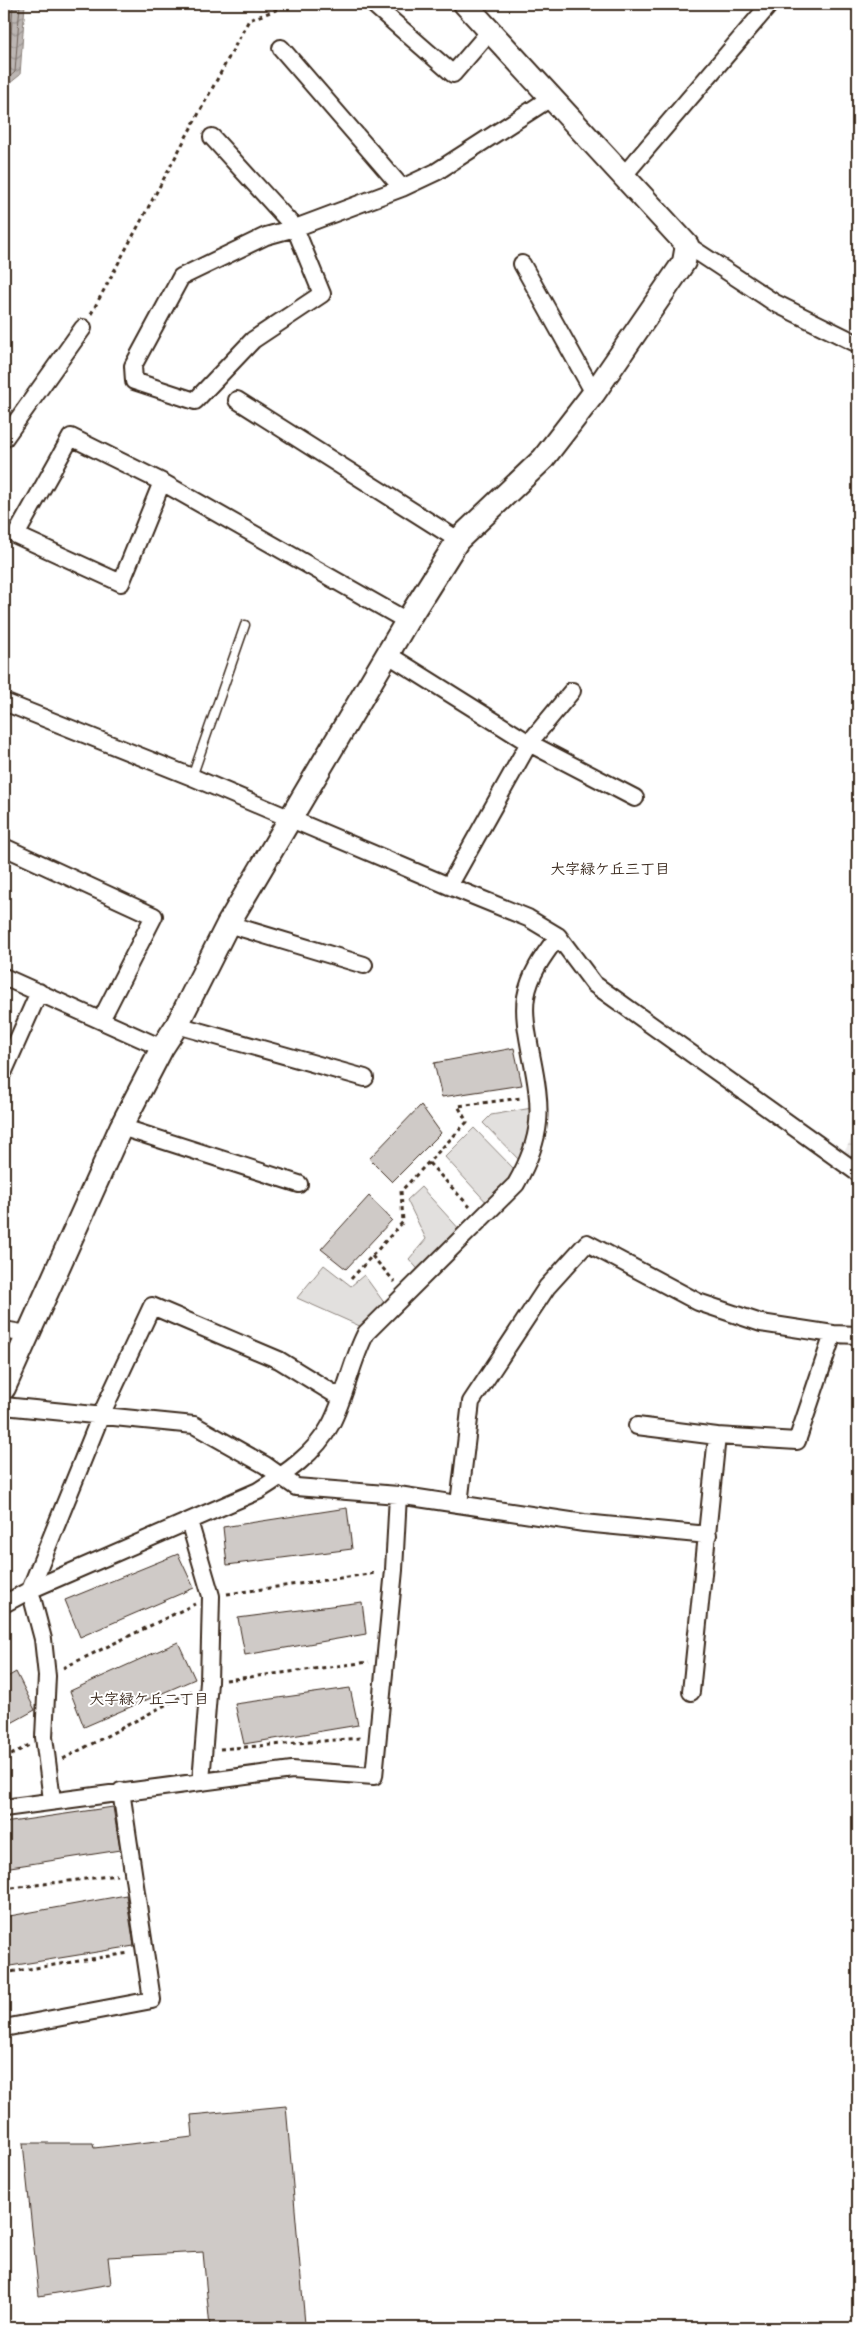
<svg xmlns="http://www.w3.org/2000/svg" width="862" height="2332" viewBox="0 0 862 2332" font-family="Pangolin,'Klee One',sans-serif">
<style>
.industrial{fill:url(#industrial-grid)}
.green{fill:#e2e0de;stroke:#8e857e}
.water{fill:url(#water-waves);stroke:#887e77}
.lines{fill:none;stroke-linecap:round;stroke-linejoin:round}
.shore{stroke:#6f625a;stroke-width:1}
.building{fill:#cfcac7;stroke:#3b2a1e}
.lane-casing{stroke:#3b2a1e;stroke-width:11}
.street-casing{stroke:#3b2a1e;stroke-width:20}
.secondary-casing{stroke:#3b2a1e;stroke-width:26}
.path{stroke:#3b2a1e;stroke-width:3;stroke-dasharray:4 4;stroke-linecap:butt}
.lane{stroke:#fff;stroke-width:8}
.street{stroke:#fff;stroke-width:16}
.secondary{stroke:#fff;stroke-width:22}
.labels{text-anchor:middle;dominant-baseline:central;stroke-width:4;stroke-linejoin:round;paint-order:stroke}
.neighbourhood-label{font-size:15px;font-weight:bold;fill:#3b2a1e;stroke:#fff}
</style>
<defs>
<pattern id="industrial-grid" width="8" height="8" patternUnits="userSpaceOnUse" patternTransform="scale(1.25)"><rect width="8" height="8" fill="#f1efee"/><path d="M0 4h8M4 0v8" fill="none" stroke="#d0cdcc"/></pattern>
<pattern id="water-waves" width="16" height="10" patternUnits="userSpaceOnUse" patternTransform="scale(1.25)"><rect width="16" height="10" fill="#bcb6b3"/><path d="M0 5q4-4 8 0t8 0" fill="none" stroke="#9a9491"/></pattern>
</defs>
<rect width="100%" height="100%" fill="#fff"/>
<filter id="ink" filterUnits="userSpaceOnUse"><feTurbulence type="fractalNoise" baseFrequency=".02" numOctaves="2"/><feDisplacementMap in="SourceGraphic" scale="10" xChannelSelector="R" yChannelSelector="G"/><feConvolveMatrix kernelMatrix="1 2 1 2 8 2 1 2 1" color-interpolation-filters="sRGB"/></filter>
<g filter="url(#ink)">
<!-- industrial -->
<path class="industrial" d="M 858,1125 L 858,1160 L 845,1151 Z"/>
<!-- green -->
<path class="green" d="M 532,1108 L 530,1134 L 522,1163 L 483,1123 L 491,1115 Z
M 474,1128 L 516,1171 L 489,1205 L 445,1157 Z
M 421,1187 L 462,1232 L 422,1274 L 409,1259 L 426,1239 L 407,1200 Z
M 324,1265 L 351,1286 L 364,1275 L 385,1304 L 362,1327 L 297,1298 Z"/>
<!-- water -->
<path class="water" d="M 4,4 L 25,4 L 20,75 L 4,88 Z"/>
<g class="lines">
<!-- shore -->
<path class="shore" d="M 4,74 L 9,68 L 13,4
M 4,82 L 15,72 L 20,4"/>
</g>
<!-- building -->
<path class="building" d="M 514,1048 L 522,1085 L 442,1097 L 434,1063 Z
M 421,1105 L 441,1133 L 392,1182 L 369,1159 Z
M 369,1196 L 392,1220 L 346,1269 L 321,1249 Z
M 347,1508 L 352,1549 L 227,1565 L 223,1527 Z
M 178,1554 L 194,1588 L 80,1637 L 65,1600 Z
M 362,1602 L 366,1634 L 245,1655 L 238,1618 Z
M 178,1642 L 195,1679 L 84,1727 L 70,1691 Z
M 16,1672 L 35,1710 L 4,1727 L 4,1679 Z
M 350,1688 L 358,1725 L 244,1744 L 235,1704 Z
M 113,1807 L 120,1850 L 4,1868 L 4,1823 Z
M 126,1895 L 134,1946 L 4,1967 L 4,1917 Z
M 286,2106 L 305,2324 L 210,2328 L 203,2252 L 108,2257 L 111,2284 L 39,2296 L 23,2143 L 93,2143 L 94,2148 L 193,2137 L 191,2115 Z"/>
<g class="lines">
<defs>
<path id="lane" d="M 192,777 L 245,625"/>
<path id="street" d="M 373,4 L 453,74 L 490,31
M 281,48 L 402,188
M 212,137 L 295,228 L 322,294 L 253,340 L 195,401 L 134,381 L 133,366 L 181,277 L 266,236 L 295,228 L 402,188 L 436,172 L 552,97
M 624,175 L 770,4
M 687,245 L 775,303 L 858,344
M 522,264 L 594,393
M 237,400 L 458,540
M 4,439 L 83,328
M 162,482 L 121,583 L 16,535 L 71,437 L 162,482 L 407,621
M 387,654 L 529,743 L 635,798
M 4,702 L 192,777 L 449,886 L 528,918 L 558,936 L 594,984 L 858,1173
M 4,847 L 154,916 L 101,1020
M 449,886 L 529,743 L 572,691
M 228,924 L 364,965
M 4,977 L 162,1048
M 177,1025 L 365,1078
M 4,1071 L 39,992
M 121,1127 L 299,1184
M 4,1330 L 27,1334
M 4,1406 L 194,1425 L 265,1465 L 296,1487 L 398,1495 L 584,1523 L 708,1535
M 637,1426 L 717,1436
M 459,1504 L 471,1402 L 547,1287 L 587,1243 L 698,1302 L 761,1323 L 833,1334
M 189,1521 L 211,1596 L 209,1682 L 201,1781
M 4,1604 L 30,1590 L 258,1491 C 285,1474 316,1453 331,1424 C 346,1395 351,1362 366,1333 L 516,1184 C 544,1135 542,1109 531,1054 C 528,1037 523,1015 526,997 C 530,973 544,955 558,936
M 691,1692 L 717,1436 L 797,1441 L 833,1334 L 858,1335
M 52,1800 L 44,1737 L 47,1676 L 43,1639 L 30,1590 L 101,1415 L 152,1306 L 279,1360 L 341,1398
M 4,1808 L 292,1770 L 374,1776 L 394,1570 L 398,1495
M 4,2028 L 152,2000 L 121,1791"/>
<path id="secondary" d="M 4,1388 L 121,1127 L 162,1048 L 177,1025 L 228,924 L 407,621 L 458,540 L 543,459 L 594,393 L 684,262 L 687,245 L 465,4"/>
</defs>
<!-- lane casing -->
<use href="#lane" class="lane-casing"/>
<!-- street casing -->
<use href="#street" class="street-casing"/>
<!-- secondary casing -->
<use href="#secondary" class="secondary-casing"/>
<!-- path -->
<path class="path" d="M 91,314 L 249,20 L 292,4
M 429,1163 L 470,1207
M 372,1256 L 395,1282
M 351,1279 L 403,1222 L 401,1191 L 467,1122 L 458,1106 L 522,1098
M 227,1594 L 376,1573
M 63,1668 L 195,1604
M 226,1680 L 369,1662
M 220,1749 L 361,1738
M 4,1759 L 29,1745
M 63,1759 L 192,1691
M 4,1889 L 117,1875
M 4,1973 L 129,1953"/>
<!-- lane -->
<use href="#lane" class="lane"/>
<!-- street -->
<use href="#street" class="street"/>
<!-- secondary -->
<use href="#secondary" class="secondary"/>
</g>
</g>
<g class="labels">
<!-- neighbourhood labels -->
<g class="neighbourhood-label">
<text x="610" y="869">大字緑ケ丘三丁目</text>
<text x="149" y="1699">大字緑ケ丘二丁目</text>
</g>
</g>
<!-- margin -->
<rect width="862" height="2332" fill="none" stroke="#fff" stroke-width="20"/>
<rect x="10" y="10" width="842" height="2312" fill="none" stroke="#3b2a1e" stroke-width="2" filter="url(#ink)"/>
</svg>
